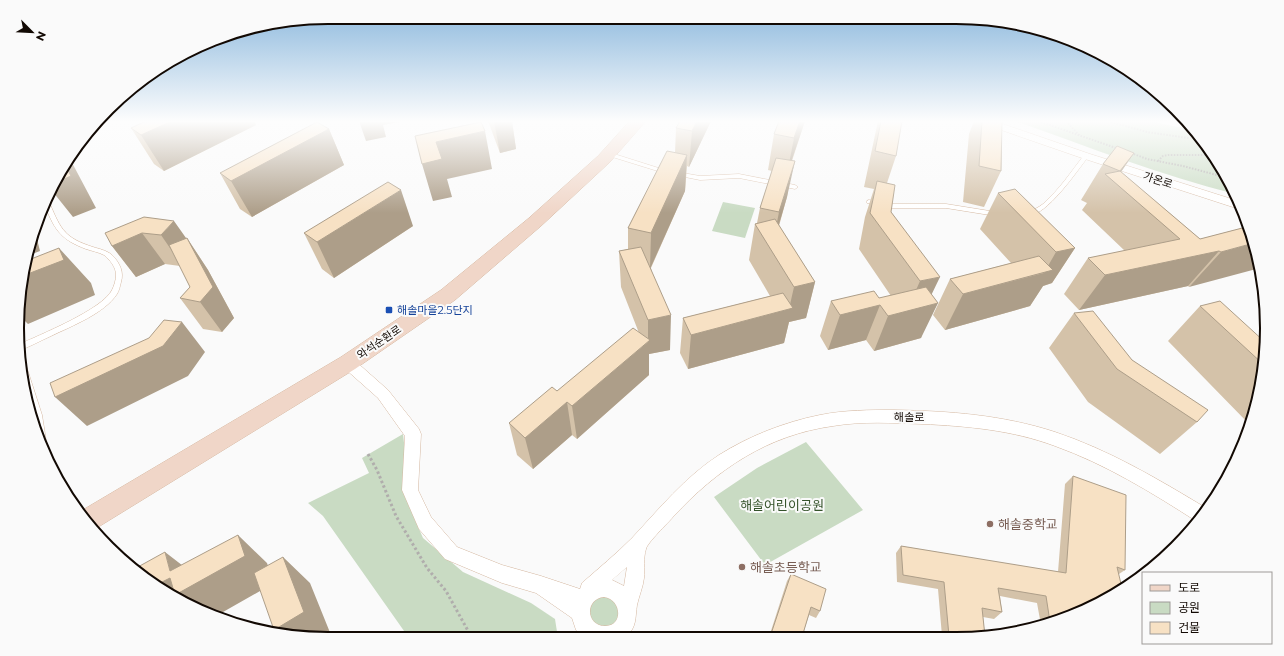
<svg xmlns="http://www.w3.org/2000/svg" width="1284" height="656" viewBox="0 0 1284 656" font-family="Montserrat,'Noto Sans KR',sans-serif">
<style>
.green{fill:#c9dbc3}
.lines{fill:none;stroke-linecap:round;stroke-linejoin:round}
.lane-casing{stroke:#d5b8a1;stroke-width:1}
.street-casing{stroke:#d5b8a1;stroke-width:1}
.secondary-casing{stroke:#d5b8a1;stroke-width:1}
.path-far1{stroke:#b0adac;stroke-width:2;stroke-dasharray:1.5 1.5;stroke-linecap:butt}
.path{stroke:#b0adac;stroke-width:3;stroke-dasharray:2.5 2.5;stroke-linecap:butt}
.lane{fill:#fff;fill-rule:evenodd}
.street{fill:#fff;fill-rule:evenodd}
.secondary{fill:#f0d6c8;fill-rule:evenodd}
.wall{fill:#d4c2a9}
.shaded-wall{fill:#ad9e89}
.building{fill:#f7e1c4;stroke:#ad9e89}
.transit-dot{fill:#1a4fb4;stroke:#fafafa;stroke-width:1.5}
.education-dot{fill:#8d6e63;stroke:#fafafa;stroke-width:1.5}
.labels{text-anchor:middle;dominant-baseline:central;stroke-width:4;stroke-linejoin:round;paint-order:stroke}
.street-label{font-size:11px;fill:#120903;stroke:#fafafa}
.transit-label{font-size:11px;fill:#164399;stroke:#fafafa;text-anchor:start}
.near-park-label{font-size:13px;fill:#35532b;stroke:#fafafa}
.near-education-label{font-size:13px;fill:#785e54;stroke:#fafafa;text-anchor:start}
.rim{fill:none;stroke:#120903;stroke-width:2}
</style>
<rect width="100%" height="100%" fill="#fafafa"/>
<!-- green -->
<path class="green" d="M 1015,121 L 1149,121 L 1178,127 L 1194,128 L 1225,173 L 1235,194 C 1160,175 1088,147 1015,121 Z
M 723,202 L 755,208 L 745,238 L 712,231 Z
M 403,434 L 412,513 L 423,538 L 463,572 L 531,603 L 555,619 L 558,638 L 409,638 L 323,516 L 308,503 L 369,473 L 362,458 Z
M 806,442 L 863,510 L 765,565 L 714,497 L 757,468 Z
M 597,595 L 616,599 L 620,615 L 614,625 L 602,629 L 589,621 L 589,603 Z"/>
<g class="lines">
<defs>
<path id="lane" d="M 608,152 L 668,171 L 669,172 L 668,173 L 664,173 L 606,155 L 606,153 Z
M 1086,154 L 1089,156 L 1088,157 C 1077,171 1046,217 1028,215 L 1027,214 C 1032,210 1038,208 1043,204 C 1059,190 1071,172 1084,155 Z
M 677,172 L 700,176 L 739,174 L 795,185 L 798,187 L 795,189 L 739,178 L 700,180 L 675,175 L 675,173 Z
M 869,200 L 891,204 L 946,204 L 996,212 L 999,214 L 996,216 L 946,208 L 891,208 L 867,203 L 867,201 Z
M 48,202 L 50,204 C 61,230 65,238 93,247 C 99,249 106,250 112,255 C 120,263 124,272 121,282 C 120,286 119,291 117,294 C 105,313 72,326 51,336 C 40,341 29,347 18,351 L 18,345 C 39,335 102,310 112,290 C 114,286 116,280 116,275 C 116,267 110,260 104,255 C 98,252 92,251 86,249 C 62,240 55,231 46,208 Z
M 18,353 L 22,354 L 23,356 L 42,415 L 48,453 L 45,456 L 37,433 L 34,415 L 23,379 Z"/>
<path id="street" d="M 980,121 L 994,121 L 1090,154 L 1238,201 L 1242,210 L 1082,158 L 981,123 Z
M 348,357 L 353,359 L 388,390 L 419,429 L 421,434 L 418,490 L 431,517 L 457,547 L 502,565 L 541,576 L 580,589 L 582,583 C 599,568 616,554 632,538 C 659,509 685,477 719,455 C 749,436 785,422 820,415 C 845,410 870,410 894,410 C 949,411 1003,415 1055,432 C 1109,450 1158,479 1206,508 L 1198,521 L 1196,521 C 1151,492 1105,464 1055,446 C 1012,430 967,426 922,424 C 893,423 862,421 833,426 C 768,435 717,469 673,517 C 668,523 647,543 646,549 C 643,558 645,569 644,578 C 643,587 639,596 637,605 C 635,618 637,627 626,637 L 583,638 L 576,630 L 572,618 L 536,593 L 502,583 L 445,559 L 419,529 L 402,490 L 405,436 L 378,398 L 343,367 L 341,363 L 343,359 ZM 627,567 L 624,586 L 612,580 ZM 604,597 C 621,599 624,625 606,626 C 586,627 584,599 604,597 Z"/>
<path id="secondary" d="M 630,121 L 646,121 L 610,162 L 541,226 L 455,300 L 355,369 L 95,529 L 81,511 L 341,357 L 441,290 L 529,218 L 598,156 Z"/>
</defs>
<!-- lane casing -->
<use href="#lane" class="lane-casing"/>
<!-- street casing -->
<use href="#street" class="street-casing"/>
<!-- secondary casing -->
<use href="#secondary" class="secondary-casing"/>
<!-- path-far1 -->
<path class="path-far1" d="M 1038,121 L 1119,149
M 1066,121 L 1080,136
M 1108,121 L 1147,132 L 1202,140
M 1131,153 L 1147,159 L 1183,166 L 1228,178
M 1158,161 L 1163,156 L 1168,155 L 1213,155"/>
<!-- path -->
<path class="path" d="M 368,454 L 377,470 L 396,516 L 427,568 L 446,591 L 472,638"/>
<!-- lane -->
<use href="#lane" class="lane"/>
<!-- street -->
<use href="#street" class="street"/>
<!-- secondary -->
<use href="#secondary" class="secondary"/>
</g>
<!-- wall -->
<path class="wall" d="M 146,121 L 254,121 L 256,125 L 164,171 L 154,164 L 131,128 Z
M 488,121 L 512,121 L 516,149 L 500,153 Z
M 711,121 L 689,167 L 687,166 L 685,191 L 651,268 L 670,350 L 649,354 L 649,375 L 577,439 L 572,435 L 533,469 L 517,455 L 509,423 L 557,391 L 639,333 L 621,287 L 619,251 L 628,249 L 628,228 L 675,153 L 676,128 Z
M 779,121 L 805,121 L 792,161 L 787,197 L 779,226 L 815,282 L 806,318 L 789,322 L 784,343 L 688,369 L 680,353 L 683,318 L 770,296 L 749,260 L 755,224 L 757,223 L 760,208 L 772,171 L 768,170 L 774,134 Z
M 878,121 L 902,121 L 896,156 L 887,183 L 891,212 L 931,295 L 921,338 L 874,351 L 866,340 L 828,350 L 820,336 L 831,301 L 879,298 L 891,296 L 859,249 L 865,217 L 874,189 L 864,187 Z
M 974,121 L 1002,121 L 1001,171 L 984,207 L 963,202 L 969,134 Z
M 1180,121 L 1187,121 L 1189,122 L 1184,123 Z
M 329,129 L 344,165 L 252,217 L 240,209 L 220,173 Z
M 1134,153 L 1121,172 L 1200,239 L 1250,226 L 1189,287 L 1188,286 L 1079,310 L 1064,294 L 1088,258 L 1125,251 L 1082,210 L 1087,203 L 1081,200 L 1103,164 Z
M 998,193 L 1075,248 L 1052,283 L 1043,286 L 1030,306 L 945,330 L 933,315 L 950,279 L 1011,263 L 980,229 Z
M 144,217 L 186,239 L 187,238 L 208,270 L 234,318 L 222,332 L 203,329 L 180,298 L 190,287 L 180,266 L 165,264 L 136,277 L 112,246 Z
M 413,226 L 334,278 L 322,269 L 304,233 Z
M 1200,306 L 1266,349 L 1256,409 L 1250,425 L 1168,341 Z
M 1074,313 L 1132,360 L 1197,422 L 1160,454 L 1088,402 L 1049,348 Z
M 1073,476 L 1125,570 L 1119,574 L 1075,615 L 1041,625 L 1037,603 L 1000,596 L 1002,612 L 994,619 L 983,617 L 985,636 L 942,636 L 938,589 L 897,582 L 896,553 L 901,546 L 1058,572 L 1065,484 Z
M 791,574 L 820,611 L 816,618 L 809,615 L 802,637 L 769,637 L 787,581 Z"/>
<!-- shaded-wall -->
<path class="shaded-wall" d="M 172,121 L 254,121 L 256,125 L 164,171 L 141,135 Z
M 359,121 L 405,121 L 383,125 L 386,137 L 366,141 Z
M 494,121 L 512,121 L 516,149 L 500,153 Z
M 697,121 L 711,121 L 689,167 L 692,131 Z
M 800,121 L 805,121 L 787,174 L 794,138 Z
M 1185,121 L 1187,121 L 1189,122 L 1184,123 Z
M 329,129 L 344,165 L 252,217 L 231,181 Z
M 485,131 L 492,169 L 447,179 L 452,197 L 433,201 L 422,164 L 436,142 Z
M 1134,153 L 1114,182 L 1120,171 Z
M 687,155 L 685,191 L 650,269 L 651,233 Z
M 69,157 L 96,208 L 73,217 L 53,192 Z
M 795,161 L 787,197 L 772,248 L 779,212 Z
M 401,190 L 413,226 L 334,278 L 317,242 Z
M 174,221 L 191,245 L 187,238 L 208,270 L 234,318 L 222,332 L 200,302 L 183,267 L 161,235 Z
M 142,233 L 165,264 L 136,277 L 112,246 Z
M 33,235 L 37,239 L 40,251 L 27,256 L 28,248 Z
M 1254,243 L 1260,268 L 1189,287 L 1221,252 Z
M 59,248 L 91,283 L 95,295 L 28,324 L 21,317 L 25,275 Z
M 1075,248 L 1052,283 L 1043,286 L 1030,306 L 945,330 L 963,294 L 1044,273 L 1056,252 Z
M 1219,251 L 1188,286 L 1079,310 L 1105,275 Z
M 940,277 L 926,306 L 938,303 L 921,338 L 874,351 L 888,316 L 907,311 L 920,281 Z
M 815,282 L 806,318 L 789,322 L 784,343 L 688,369 L 691,335 L 789,309 L 794,287 Z
M 880,305 L 866,340 L 828,350 L 840,315 Z
M 671,315 L 670,350 L 649,354 L 649,375 L 577,439 L 572,406 L 648,342 L 648,320 Z
M 182,322 L 205,352 L 188,376 L 87,426 L 55,397 Z
M 567,402 L 572,435 L 533,469 L 525,438 Z
M 238,535 L 267,563 L 274,583 L 216,616 L 190,607 L 158,584 L 170,571 L 165,552 L 200,579 Z
M 283,557 L 310,583 L 331,635 L 325,638 L 308,638 L 279,634 L 274,630 Z"/>
<!-- building -->
<path class="building" d="M 146,121 L 172,121 L 141,135 L 131,128 Z
M 680,121 L 697,121 L 692,131 L 676,128 Z
M 779,121 L 800,121 L 794,138 L 774,134 Z
M 881,121 L 902,121 L 896,156 L 875,151 Z
M 982,121 L 1002,121 L 1001,171 L 979,166 Z
M 317,122 L 329,129 L 231,181 L 220,173 Z
M 481,122 L 485,131 L 436,142 L 442,159 L 422,164 L 415,136 Z
M 1117,146 L 1134,153 L 1120,171 L 1103,164 Z
M 667,151 L 687,155 L 651,233 L 628,228 Z
M 776,158 L 795,161 L 779,212 L 760,208 Z
M 65,165 L 71,176 L 57,182 Z
M 1120,171 L 1200,239 L 1250,226 L 1254,243 L 1221,252 L 1219,251 L 1105,275 L 1088,258 L 1180,239 L 1105,174 Z
M 877,181 L 895,185 L 891,212 L 940,277 L 920,281 L 870,213 Z
M 388,182 L 401,190 L 317,242 L 304,233 Z
M 1015,189 L 1075,248 L 1056,252 L 998,193 Z
M 144,217 L 174,221 L 161,235 L 142,233 L 112,246 L 105,233 Z
M 775,219 L 815,282 L 794,287 L 755,224 Z
M 187,238 L 213,287 L 200,302 L 180,298 L 190,287 L 169,245 Z
M 641,247 L 671,315 L 648,320 L 619,251 Z
M 59,248 L 64,260 L 25,275 L 26,261 Z
M 1039,256 L 1053,270 L 963,294 L 950,279 Z
M 926,287 L 938,303 L 888,316 L 880,305 L 840,315 L 831,301 L 874,291 L 879,298 Z
M 783,293 L 793,308 L 691,335 L 683,318 Z
M 1220,301 L 1266,343 L 1266,349 L 1264,365 L 1200,306 Z
M 1093,311 L 1132,360 L 1208,410 L 1197,422 L 1117,369 L 1074,313 Z
M 164,320 L 182,322 L 163,346 L 55,397 L 50,383 L 149,338 Z
M 633,328 L 650,340 L 572,406 L 567,402 L 525,438 L 509,423 L 552,387 L 557,391 Z
M 1073,476 L 1126,495 L 1125,570 L 1117,567 L 1122,588 L 1075,615 L 1050,622 L 1046,596 L 998,588 L 1002,612 L 982,608 L 985,636 L 949,636 L 944,582 L 903,575 L 901,546 L 1066,573 Z
M 238,535 L 245,556 L 175,595 L 170,578 L 158,584 L 136,568 L 165,552 L 170,571 Z
M 283,557 L 304,612 L 274,630 L 254,573 Z
M 791,574 L 826,589 L 820,611 L 811,607 L 802,637 L 770,637 Z"/>
<!-- sky -->
<linearGradient id="sky" x2="0" y2="1"><stop stop-color="#88b6dc"/><stop offset="0.57" stop-color="#fdfdfd"/><stop offset="1" stop-color="#fdfdfd" stop-opacity="0"/></linearGradient>
<rect width="1284" height="213" fill="url(#sky)"/>
<!-- markers -->
<rect class="transit-dot" x="385" y="306" width="8" height="8" rx="2"/>
<g class="education-dot">
<circle cx="990" cy="524" r="4"/>
<circle cx="742" cy="567" r="4"/>
</g>
<g class="labels">
<!-- street labels -->
<g class="street-label">
<text transform="translate(1158 180) rotate(18)">가온로</text>
<text transform="translate(379 342) rotate(-34)">와석순환로</text>
<text x="909" y="417">해솔로</text>
</g>
<!-- transit labels -->
<g class="transit-label">
<text x="397" y="310">해솔마을2.5단지</text>
</g>
<!-- near-park labels -->
<g class="near-park-label">
<text x="782" y="505">해솔어린이공원</text>
</g>
<!-- near-education labels -->
<g class="near-education-label">
<text x="998" y="524">해솔중학교</text>
<text x="750" y="567">해솔초등학교</text>
</g>
</g>
<!-- crop -->
<path d="M0 0H1284V656H0ZM328 24H956A304 304 0 0 1 1260 328V328A304 304 0 0 1 956 632H328A304 304 0 0 1 24 328V328A304 304 0 0 1 328 24Z" fill="#fafafa" fill-rule="evenodd"/>
<path class="rim" d="M328 24H956A304 304 0 0 1 1260 328V328A304 304 0 0 1 956 632H328A304 304 0 0 1 24 328V328A304 304 0 0 1 328 24Z"/>
<!-- legend -->
<rect x="1142" y="572" width="130" height="72" fill="#fafafa" stroke="#9d9a97"/>
<rect x="1150" y="585" width="20" height="6" fill="#f0d6c8" stroke="#9d9a97"/>
<text x="1178" y="592" font-size="12" fill="#120903">도로</text>
<rect x="1150" y="602" width="20" height="12" fill="#c9dbc3" stroke="#9d9a97"/>
<text x="1178" y="612" font-size="12" fill="#120903">공원</text>
<rect x="1150" y="622" width="20" height="12" fill="#f7e1c4" stroke="#9d9a97"/>
<text x="1178" y="632" font-size="12" fill="#120903">건물</text>
<!-- north arrow -->
<g transform="translate(32 32) rotate(114)" stroke="#fafafa" stroke-width="3" paint-order="stroke">
<path d="M0-3L7 15L0 10L-7 15Z" fill="#120903"/>
<text y="-6" font-size="11" font-weight="bold" text-anchor="middle" fill="#120903">N</text>
</g>
</svg>
